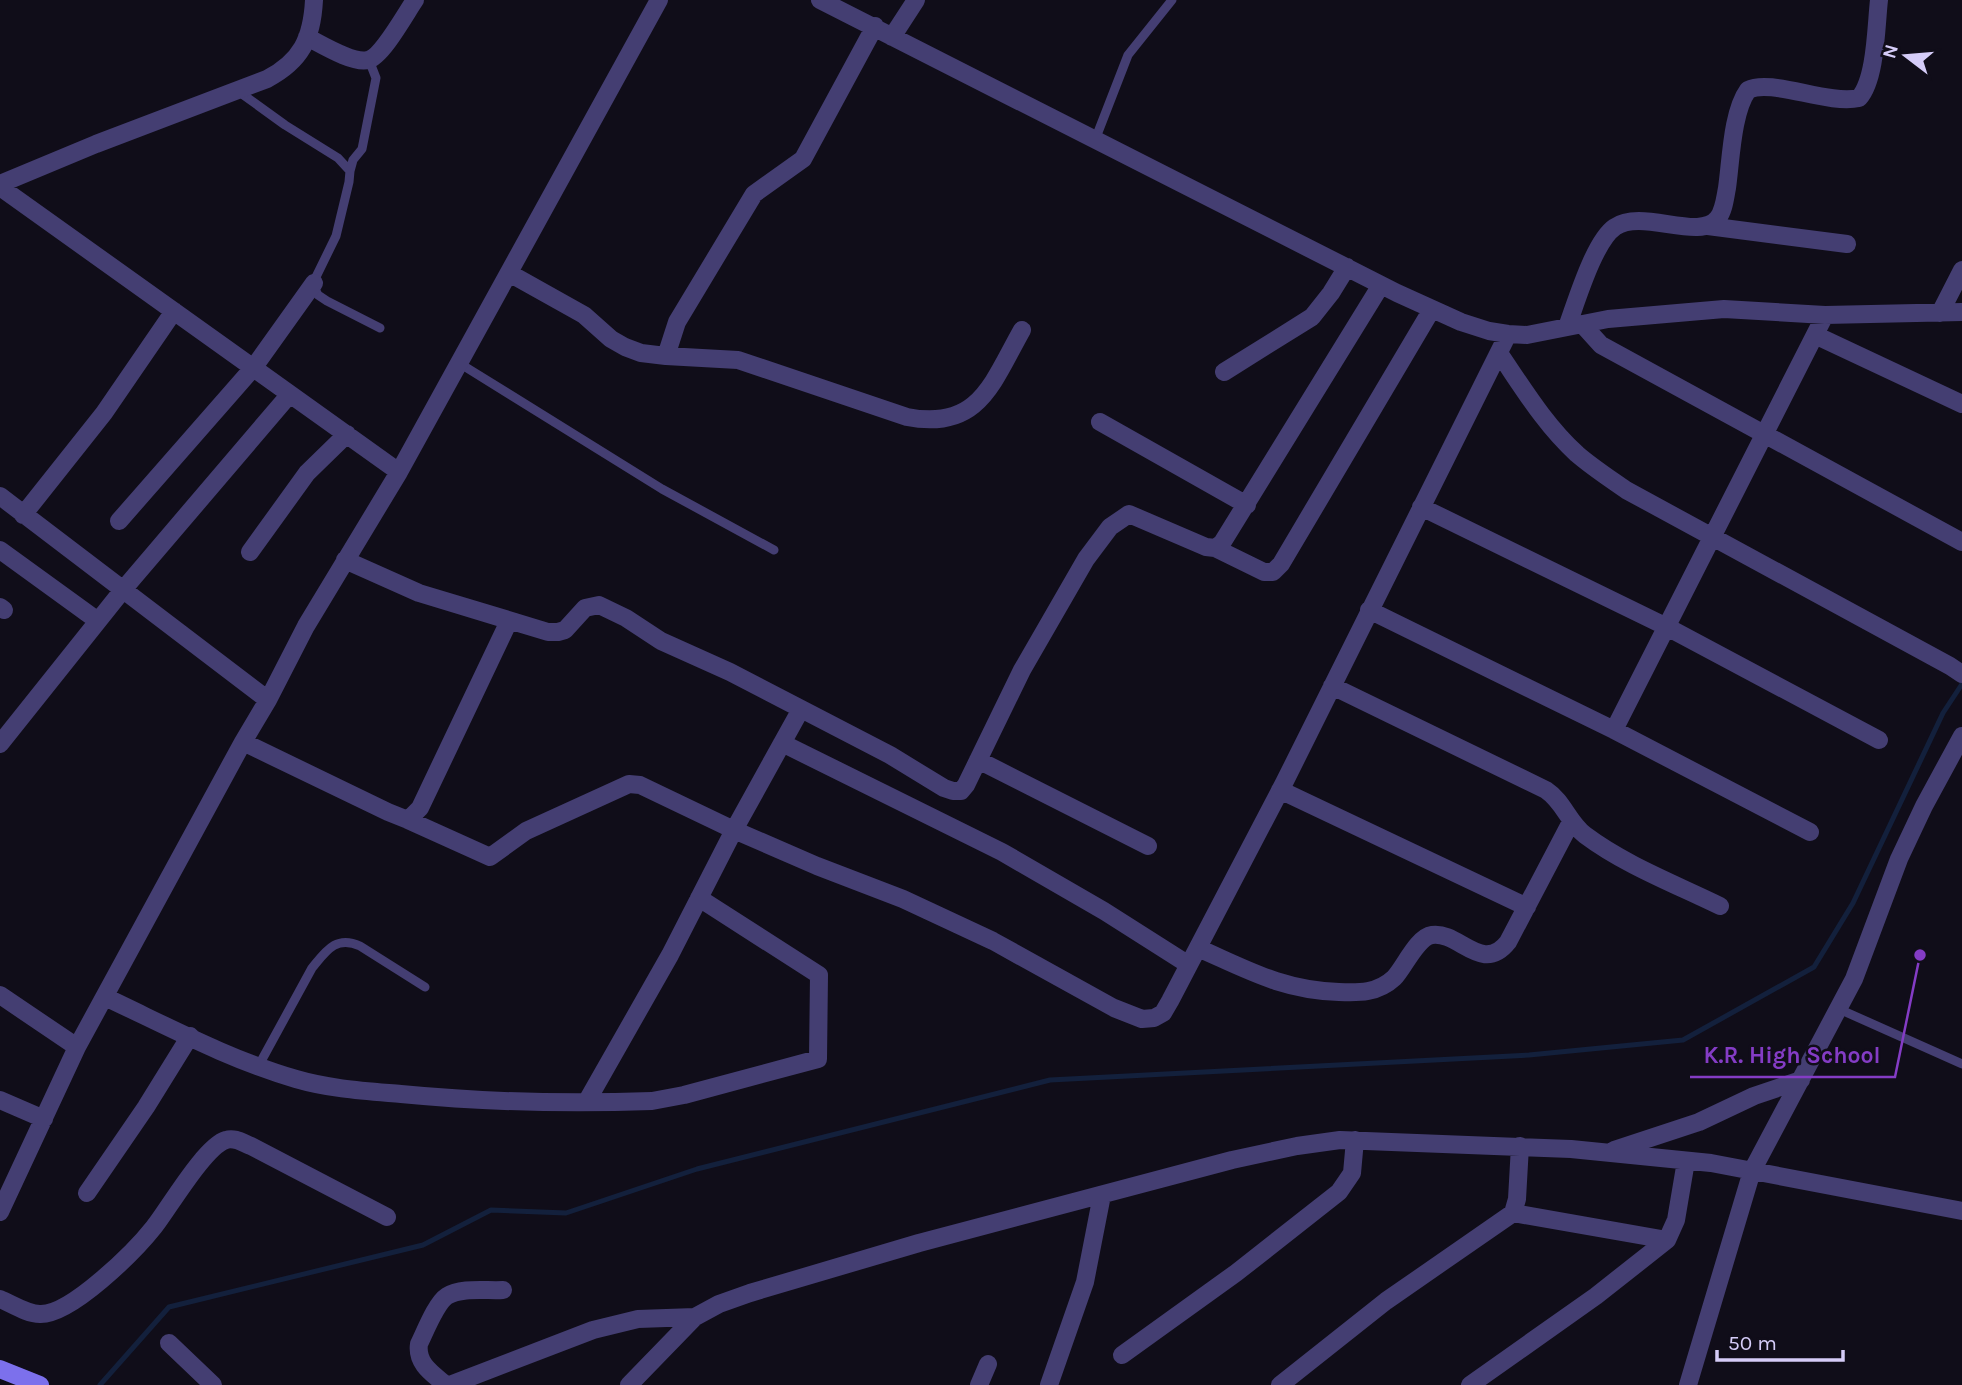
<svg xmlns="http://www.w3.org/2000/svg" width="1962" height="1385" viewBox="0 0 1962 1385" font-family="Karla,sans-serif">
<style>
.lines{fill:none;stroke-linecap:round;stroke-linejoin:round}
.stream{stroke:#13203c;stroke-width:5}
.lane{stroke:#443e72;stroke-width:9}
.street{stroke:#443e72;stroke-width:18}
.secondary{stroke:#7c70ec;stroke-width:18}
.leader{fill:none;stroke:#843cc5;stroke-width:2.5}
.callout-dot{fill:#843cc5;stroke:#100d19;stroke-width:2.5}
.callout-label{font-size:23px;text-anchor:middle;font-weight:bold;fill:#843cc5;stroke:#100d19;stroke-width:5;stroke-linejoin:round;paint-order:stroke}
</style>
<rect width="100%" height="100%" fill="#100d19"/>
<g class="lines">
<!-- stream -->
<path class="stream" d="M 100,1385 L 169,1307 L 423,1245 L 491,1210 L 566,1213 L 697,1169 L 1050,1080 L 1529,1055 L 1683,1040 L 1814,967 L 1853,903 L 1943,713 L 1962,684"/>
<!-- lane -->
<path class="lane" d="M 238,91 L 285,125 L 338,158 L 350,171 L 349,182 L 336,236 L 315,279 L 314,287 L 318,295 L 327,301 L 380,328
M 1095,140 L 1128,55 L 1172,0
M 350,171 L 353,160 L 362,149 L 376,78 L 369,60
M 459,363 L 662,489 L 774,550
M 1839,1009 L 1962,1064
M 259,1065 L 312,968 C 326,951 336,935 360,946 L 425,987"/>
<!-- street -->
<path class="street" d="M 820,0 L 1397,293 L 1461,322 L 1489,331 L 1508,334 L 1527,335 L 1608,319 L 1724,309 L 1825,315 L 1962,312
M 307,37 C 321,44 353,64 368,60 C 382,57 406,13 415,0
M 892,37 L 916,0
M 0,184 L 96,144 L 267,79 C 301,61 312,39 314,0
M 0,187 L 399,472
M 1708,226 L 1847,244
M 509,273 L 584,315 L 611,339 L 625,347 L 641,353 L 666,356 L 738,360 L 907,417 C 979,431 992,383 1022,330
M 1940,313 L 1962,270
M 1582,324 L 1601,345 L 1962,542
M 1567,327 C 1576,303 1594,241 1615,227 C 1642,208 1700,242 1718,218 C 1724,210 1725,198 1727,188 C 1731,160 1732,112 1748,90 C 1771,78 1827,105 1859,98 C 1876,79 1876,26 1879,0
M 1815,335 L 1962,404
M 1499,353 C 1523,388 1545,425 1577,454 C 1592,467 1609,478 1626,490 L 1950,666 L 1962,674
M 666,356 L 677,322 L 754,194 L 803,159 L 875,26
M 1224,372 L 1312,317 L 1331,293 L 1347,267
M 1100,422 L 1247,505
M 0,496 L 268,700
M 1421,507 L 1667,627 L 1879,740
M 23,515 L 104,413 L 174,311
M 119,521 L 254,367 L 314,283
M 1215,548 L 1264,572 L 1273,572 L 1281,564 L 1432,309
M 0,550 L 98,621
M 250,552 L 307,473 L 347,434
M 345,560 L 419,593 L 548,632 L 558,632 L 565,630 L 585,608 L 599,605 L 626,618 L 661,641 L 730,672 L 890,755 L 944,788 L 953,791 L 961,791 L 966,785 L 1022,670 L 1086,559 L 1110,527 L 1129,514 L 1206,547 L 1215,548 L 1222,543 L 1381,285
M 0,607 L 4,610
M 1369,610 L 1614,730 L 1810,832
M 1332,686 L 1546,790 C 1564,802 1568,822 1585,835 C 1625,865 1675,884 1720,906
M 1614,730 L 1825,315
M 243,742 L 388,812 L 408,820 L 420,808 L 509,621
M 782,743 L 1002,852 L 1104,911 L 1189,965
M 0,744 L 122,591 L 290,394
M 978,760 L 1148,846
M 1280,790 L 1527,907
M 408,820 L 490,857 L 526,831 L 629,784 L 640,785 L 734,830 L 817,866 L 903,899 L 993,941 L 1114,1008 L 1142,1019 L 1154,1018 L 1163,1013 L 1170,1001 L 1284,783 L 1508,334
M 1198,948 C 1248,970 1282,990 1339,992 C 1359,993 1378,993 1394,978 C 1404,968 1417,937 1432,935 C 1459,931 1482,975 1508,942 L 1571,822
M 0,995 L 77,1047
M 105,997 C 167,1026 230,1060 296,1079 C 330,1089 366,1091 401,1094 C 484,1102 569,1104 652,1101 L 684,1095 L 818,1059 L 819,975 L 699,898
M 0,1100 L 44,1119
M 587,1101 L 670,955 L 734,830 L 801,709
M 1614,1150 L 1699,1122 L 1754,1096 L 1801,1080
M 87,1193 L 146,1107 L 190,1036
M 0,1212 L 77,1047 L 243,742 L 268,700 L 306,626 L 399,472 L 659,0
M 1513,1213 L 1667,1240
M 0,1299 C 12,1304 27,1314 40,1314 C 71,1315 135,1251 154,1227 C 169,1208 205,1146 226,1140 C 235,1137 243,1143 251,1146 L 387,1217
M 169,1343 L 213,1385
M 1122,1355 L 1236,1273 L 1339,1192 L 1352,1173 L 1355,1140
M 446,1385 C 433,1374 416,1364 419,1344 C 425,1332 436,1303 447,1296 C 461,1287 487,1291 503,1290
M 450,1385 L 593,1330 L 638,1319 L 695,1317
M 629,1385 L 695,1317 L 719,1304 L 750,1293 L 919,1243 L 1232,1160 L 1297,1146 L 1340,1140 L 1571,1149 L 1711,1163 L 1962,1211
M 979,1385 L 988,1364
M 1049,1385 L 1085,1282 L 1102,1195
M 1280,1385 L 1386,1301 L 1513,1213 L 1517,1199 L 1520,1146
M 1470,1385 L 1596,1296 L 1667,1240 L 1676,1220 L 1686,1161
M 1688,1385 L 1752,1171 L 1854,979 L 1899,859 L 1924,806 L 1962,736"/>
<!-- secondary -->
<path class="secondary" d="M 0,1369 L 40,1385"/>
</g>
<!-- callouts -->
<path class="leader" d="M1920 955L1895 1077H1690"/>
<circle class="callout-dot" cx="1920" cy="955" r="7"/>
<g class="callout-label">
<text x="1792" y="1063">K.R. High School</text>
</g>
<!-- north arrow -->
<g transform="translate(1906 56) rotate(286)" stroke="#100d19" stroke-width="5" paint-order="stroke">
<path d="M0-5L12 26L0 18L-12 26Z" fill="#d5ccf8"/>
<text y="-10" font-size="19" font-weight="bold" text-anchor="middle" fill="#d5ccf8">N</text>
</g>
<!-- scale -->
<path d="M1717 1350v10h126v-10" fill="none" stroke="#d5ccf8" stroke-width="3.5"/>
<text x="1728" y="1350" font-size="21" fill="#d5ccf8" stroke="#100d19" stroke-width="5" paint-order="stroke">50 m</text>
</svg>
